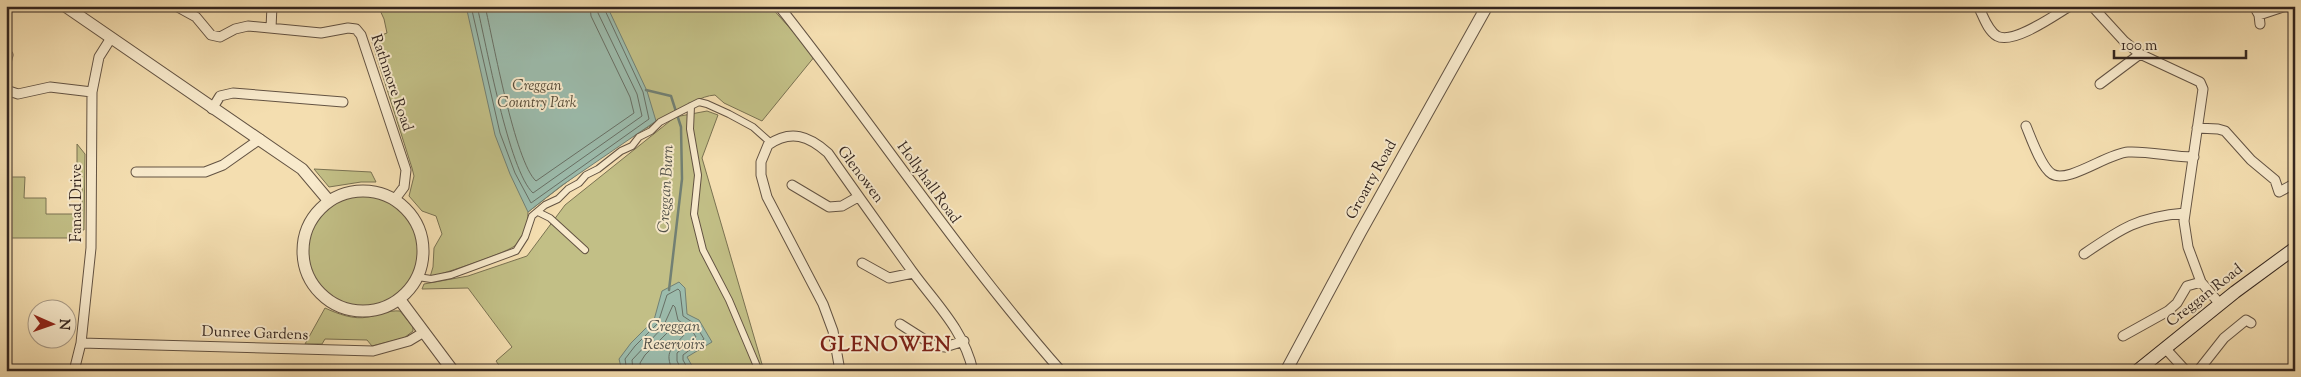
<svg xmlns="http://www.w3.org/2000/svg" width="2301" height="377" viewBox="0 0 2301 377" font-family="'Sorts Mill Goudy',serif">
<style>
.green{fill:#c2bf86;stroke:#7a7252}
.water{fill:#9cbcad;stroke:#728074}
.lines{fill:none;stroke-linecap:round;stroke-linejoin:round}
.shore{stroke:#687066;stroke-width:1}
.stream{stroke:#728074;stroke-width:2.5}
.pedestrian-casing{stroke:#635343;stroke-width:8}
.minor-casing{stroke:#635343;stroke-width:11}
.tertiary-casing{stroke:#635343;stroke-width:13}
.secondary-casing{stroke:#33251f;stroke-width:14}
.pedestrian{stroke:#f8eacc;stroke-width:6}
.minor{stroke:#f8eacc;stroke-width:9}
.tertiary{stroke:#f8eacc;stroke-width:11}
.secondary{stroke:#f8eacc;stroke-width:12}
.labels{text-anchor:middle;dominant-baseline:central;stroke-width:4;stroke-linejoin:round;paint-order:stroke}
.street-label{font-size:15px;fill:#33251f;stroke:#f8eacc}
.park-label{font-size:15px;font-style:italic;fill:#574c39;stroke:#f8eacc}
.water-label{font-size:16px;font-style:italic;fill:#52524a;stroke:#f8eacc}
.district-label{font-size:20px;font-weight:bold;letter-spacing:1px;fill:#7a1f14;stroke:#f8eacc}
</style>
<rect width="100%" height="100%" fill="#f4deb0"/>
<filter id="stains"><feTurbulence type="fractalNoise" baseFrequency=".004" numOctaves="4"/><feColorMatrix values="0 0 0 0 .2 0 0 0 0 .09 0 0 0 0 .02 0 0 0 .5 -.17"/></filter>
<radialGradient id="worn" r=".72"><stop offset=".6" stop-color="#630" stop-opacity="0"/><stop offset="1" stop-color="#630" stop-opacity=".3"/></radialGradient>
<!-- green -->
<path class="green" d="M 378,6 L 770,6 L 815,56 L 762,121 L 724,103 L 715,95 C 700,96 688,106 674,113 C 622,139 574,176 528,212 C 528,224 525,235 517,244 C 511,252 442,274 430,277 L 433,267 L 434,248 L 442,234 L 436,216 L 422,211 L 409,196 L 414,176 L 412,168 L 371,39 L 387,33 L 384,19 Z
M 707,111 L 718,115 L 702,158 L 764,371 L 503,371 L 496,361 L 512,347 L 468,288 L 422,289 L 424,284 L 468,276 L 527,256 L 565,205 L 675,117 Z
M 77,144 L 85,154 L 84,230 L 75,230 L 75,238 L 10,238 L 6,236 L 6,177 L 25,177 L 24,198 L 46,198 L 46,214 L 82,214 L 82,188 L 77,171 Z
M 314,169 L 371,172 L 376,182 L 361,182 L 329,187 Z
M308 251a55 55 0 1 1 110 0a55 55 0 1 1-110 0Z
M 325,308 C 338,314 354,320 368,317 C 379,315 389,310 400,311 L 413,327 L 413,331 L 404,338 L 372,346 L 367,340 L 325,339 L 322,344 L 305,344 Z"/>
<!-- water -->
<path class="water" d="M 466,6 L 607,6 L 647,91 L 656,121 L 561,186 L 528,212 L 510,174 L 495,135 Z
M 679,282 L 685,288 L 687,314 L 699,320 L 712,342 L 687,357 L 695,371 L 622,371 L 619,359 L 631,343 L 654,320 L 662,291 Z"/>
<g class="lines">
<!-- shore -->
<path class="shore" d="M 471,6 L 500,133 L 515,173 L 531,203 L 649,119 L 643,92 L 603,6
M 477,6 C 486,43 509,171 533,193 L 642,116 L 637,94 L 598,13 L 597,6
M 485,6 C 493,40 515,162 536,181 L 634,113 L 630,97 L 591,16 L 590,6
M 627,371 L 625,359 L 635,346 L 658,323 L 667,295 L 678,289 L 680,291 L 683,316 L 695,324 L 704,339 L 683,355 L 683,360 L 689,371
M 633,371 L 632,360 L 663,327 L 673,305 L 675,307 L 678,320 L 691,329 L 696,337 L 677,353 L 677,361 L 682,371
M 641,371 L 640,363 L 645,355 L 673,327 L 684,335 C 673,348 663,351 673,371"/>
<!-- stream -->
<path class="stream" d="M 646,90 L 671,96 L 681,127 L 682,179 L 669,290"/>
<defs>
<path id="pedestrian" d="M 691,106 L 690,129 L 698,175 L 694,214 L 703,250 L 729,300 L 759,371
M 538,212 L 550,218 L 585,250
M 418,277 L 431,279 L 451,275 L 516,251 L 525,237 L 532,216 L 545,205 L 558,199 L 568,189 L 579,183 L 586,175 L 598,169 L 621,151 L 632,146 L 639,137 L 651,131 L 660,122 L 691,106 L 699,102 L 707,104 L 729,114 L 753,127 L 771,143"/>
<path id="minor" d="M 176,6 L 196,17 L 211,35 L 220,37 L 235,29 L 248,26 L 321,33 L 348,28 L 356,29 L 361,35 L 406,170 L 404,187 L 395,199
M 779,6 C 875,127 959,255 1061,371
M 1978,6 C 1983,15 1987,30 1997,36 C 2013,45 2055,15 2070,6
M 2092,6 L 2124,41 L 2140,54 L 2200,82 L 2203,89 L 2184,221 L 2188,247 L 2201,282 L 2220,304
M 2254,6 L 2259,15 L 2260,24
M 2259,15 L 2286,6
M 271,28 L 272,6
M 6,53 L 8,55 L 6,63
M 2100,84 L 2140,54
M 6,90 L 18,94 L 50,87 L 92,92
M 212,109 L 220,96 L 233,93 L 343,102
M 2026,126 C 2031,138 2041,167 2052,174 C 2068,184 2108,153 2128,152 C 2150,151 2172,157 2194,157
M 2197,128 L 2218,129 L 2225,131 L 2251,160 L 2275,180 L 2279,192 L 2292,185
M 136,172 L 205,172 L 223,165 L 260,139
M 792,185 L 829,207 L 842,206 L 858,197
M 2084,254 C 2122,228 2138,217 2185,213
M 862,263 L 889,278 L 913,273
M 900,324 L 933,345 L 945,347 L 964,341
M 2123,336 L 2168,311 L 2177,303 L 2187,286 L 2201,282
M 81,343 L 373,351 L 409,341 L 424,332
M 2165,348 L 2186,371
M 74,371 L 81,343 L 91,248 L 92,92 L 99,57 L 111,38
M 840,371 L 833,331 L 823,304 L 767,197 L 761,175 L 761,162 L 768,145 C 791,129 809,136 828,153 C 856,193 884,232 912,271 C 936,304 964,330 973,371
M 2198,371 L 2224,338 L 2246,320 L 2251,323"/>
<path id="tertiary" d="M 65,6 L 302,169 L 329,201
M303 251a60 60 0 1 1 120 0a60 60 0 1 1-120 0Z
M 400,300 L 453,371
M 1286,371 L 1360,233 L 1487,6"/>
<path id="secondary" d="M 2137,371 L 2235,292 L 2295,248"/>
</defs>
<!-- pedestrian casing -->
<use href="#pedestrian" class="pedestrian-casing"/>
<!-- minor casing -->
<use href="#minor" class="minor-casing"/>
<!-- tertiary casing -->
<use href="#tertiary" class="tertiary-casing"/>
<!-- secondary casing -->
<use href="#secondary" class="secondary-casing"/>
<!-- pedestrian -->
<use href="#pedestrian" class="pedestrian"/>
<!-- minor -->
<use href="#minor" class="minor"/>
<!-- tertiary -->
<use href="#tertiary" class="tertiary"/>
<!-- secondary -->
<use href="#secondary" class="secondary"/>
</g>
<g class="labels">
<!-- street labels -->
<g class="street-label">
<text transform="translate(391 83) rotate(71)">Rathmore Road</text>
<text transform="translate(860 175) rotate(53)">Glenowen</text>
<text transform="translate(1372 180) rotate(-61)">Groarty Road</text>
<text transform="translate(928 183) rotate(54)">Hollyhall Road</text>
<text transform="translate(77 203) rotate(-90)">Fanad Drive</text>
<text transform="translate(2205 296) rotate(-38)">Creggan Road</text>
<text transform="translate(255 334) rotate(2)">Dunree Gardens</text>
</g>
<!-- park labels -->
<g class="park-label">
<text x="537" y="86">Creggan<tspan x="537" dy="17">Country Park</tspan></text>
</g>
<!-- water labels -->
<g class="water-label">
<text transform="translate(667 189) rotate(-87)">Creggan Burn</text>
<text x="674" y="327">Creggan<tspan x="674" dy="18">Reservoirs</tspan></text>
</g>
<!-- district labels -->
<g class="district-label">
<text x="886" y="346">GLENOWEN</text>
</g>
</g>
<!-- margin -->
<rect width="2301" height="377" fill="none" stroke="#f4deb0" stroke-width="25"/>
<rect x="8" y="8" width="2286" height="362" fill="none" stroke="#33251f" stroke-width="2.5"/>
<rect x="12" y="12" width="2276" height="352" fill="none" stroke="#33251f"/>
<!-- north arrow -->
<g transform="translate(52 324) rotate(92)"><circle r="24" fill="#f8eacc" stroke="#a99b87"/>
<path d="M0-4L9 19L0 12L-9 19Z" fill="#8f2418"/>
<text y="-8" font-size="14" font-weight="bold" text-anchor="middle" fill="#33251f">N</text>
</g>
<!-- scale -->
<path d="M2114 50v8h132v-8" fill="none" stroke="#33251f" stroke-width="2.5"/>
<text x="2121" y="50" font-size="15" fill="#33251f" stroke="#f8eacc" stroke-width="4" paint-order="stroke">100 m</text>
<rect width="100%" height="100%" filter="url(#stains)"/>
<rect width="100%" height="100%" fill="url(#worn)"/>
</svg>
